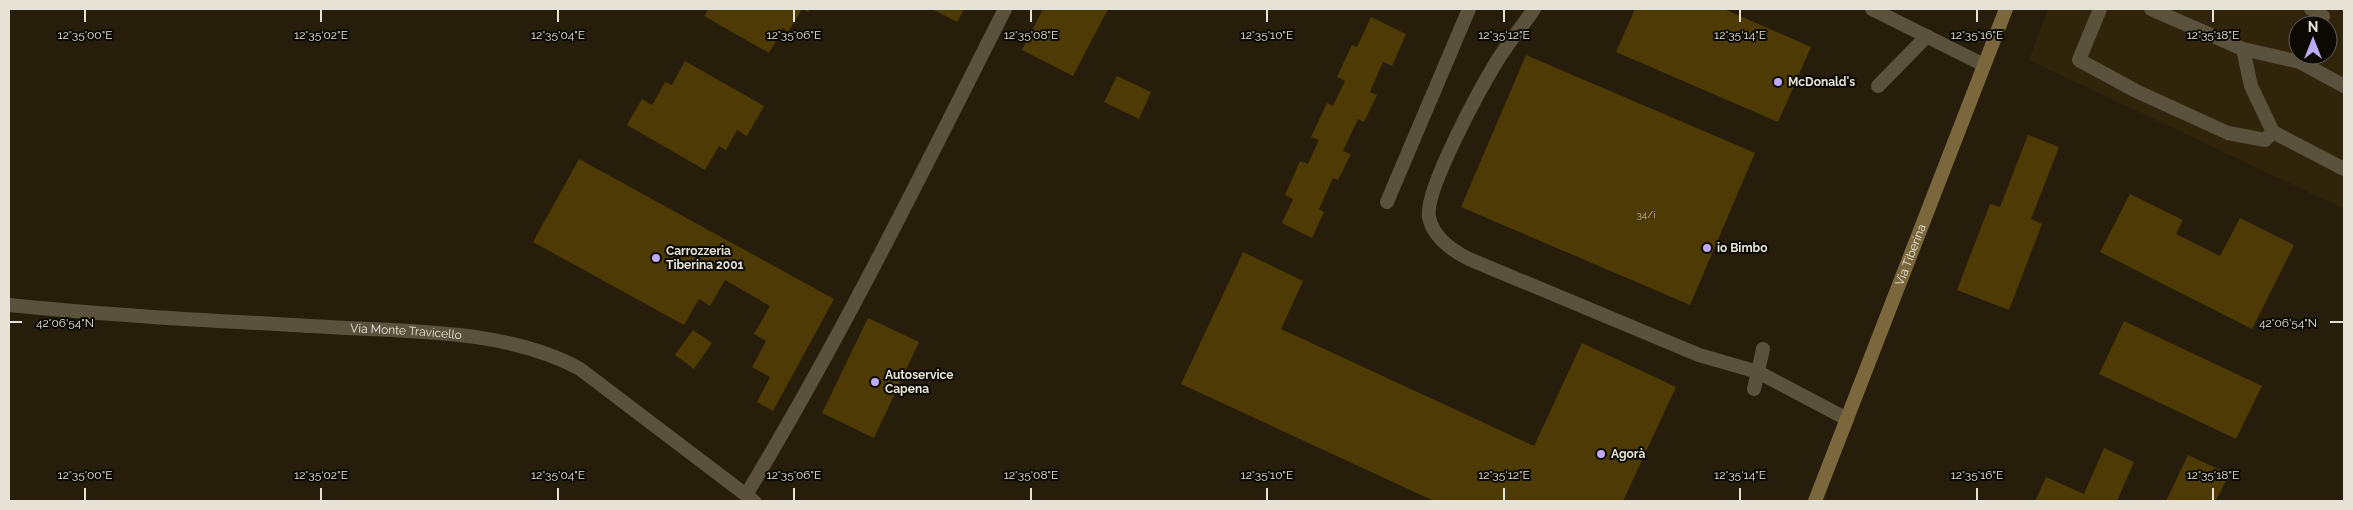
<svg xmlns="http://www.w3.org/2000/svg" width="2353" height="510" viewBox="0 0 2353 510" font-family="Raleway,sans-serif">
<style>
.built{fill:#30250a;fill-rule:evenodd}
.building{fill:#4e3a04}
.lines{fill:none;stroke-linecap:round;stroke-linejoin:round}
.service{stroke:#5b523d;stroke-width:14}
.tertiary{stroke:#5b523d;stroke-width:14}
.secondary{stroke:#7a683c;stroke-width:14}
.ticks{fill:none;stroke:#e7e2d6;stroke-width:2}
.poi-dot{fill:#bda9f5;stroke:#0c0903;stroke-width:2}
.labels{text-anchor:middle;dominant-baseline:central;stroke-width:4;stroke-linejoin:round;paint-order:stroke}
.number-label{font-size:10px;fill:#c1b8a2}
.poi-label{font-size:12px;font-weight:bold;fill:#e7e2d6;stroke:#0c0903;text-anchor:start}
.street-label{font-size:12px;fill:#e7e2d6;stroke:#0c0903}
.ticks-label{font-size:12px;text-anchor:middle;fill:#e7e2d6;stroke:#0c0903;stroke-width:4;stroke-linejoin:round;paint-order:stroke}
</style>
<rect width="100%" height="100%" fill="#261e0b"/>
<!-- built -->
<path class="built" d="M 2048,9 L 2344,9 L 2344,209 L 2029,60 ZM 2298,25 L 2328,25 L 2328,55 L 2298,55 Z"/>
<!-- building -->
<path class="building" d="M 708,9 L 810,9 L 808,12 L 802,9 L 788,32 L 783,28 L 769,53 L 704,16 Z
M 932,9 L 964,9 L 957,22 Z
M 1043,9 L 1108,9 L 1073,76 L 1022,50 Z
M 1635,9 L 1724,9 L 1811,47 L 1778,122 L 1616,52 Z
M 1371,17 L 1406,34 L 1392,66 L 1383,62 L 1370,92 L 1377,95 L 1364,122 L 1358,119 L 1343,151 L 1351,154 L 1338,180 L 1333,178 L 1319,209 L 1324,212 L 1312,238 L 1282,223 L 1293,199 L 1285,195 L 1300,161 L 1308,164 L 1319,140 L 1311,137 L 1327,103 L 1333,106 L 1345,81 L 1337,77 L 1352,45 L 1357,47 Z
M 1526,55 L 1755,153 L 1690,305 L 1461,207 Z
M 685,61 L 764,106 L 747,136 L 737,130 L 726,150 L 719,146 L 705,170 L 627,125 L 642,99 L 652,105 L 665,82 L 672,85 Z
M 1117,76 L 1151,92 L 1139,119 L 1104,102 Z
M 2028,135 L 2059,147 L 2031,219 L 2042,224 L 2009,310 L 1957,290 L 1990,204 L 2000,207 Z
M 579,159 L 834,299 L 773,411 L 757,402 L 770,377 L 752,367 L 766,341 L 754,334 L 770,306 L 725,280 L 710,306 L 699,299 L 684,325 L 533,242 Z
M 2130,194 L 2183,220 L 2176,234 L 2220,256 L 2240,218 L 2294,245 L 2252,329 L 2100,252 Z
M 1243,252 L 1303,281 L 1281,329 L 1534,446 L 1582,343 L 1676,387 L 1623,501 L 1434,501 L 1181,384 Z
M 868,318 L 919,342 L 874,438 L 822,413 Z
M 2124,321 L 2262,386 L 2236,439 L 2099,374 Z
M 693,330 L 712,343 L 694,369 L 675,355 Z
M 2104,448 L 2134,462 L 2117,501 L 2035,501 L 2046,477 L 2084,494 Z
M 2188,455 L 2229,474 L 2216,501 L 2166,501 Z"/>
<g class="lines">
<!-- service -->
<path class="service" d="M 1534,9 C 1522,27 1508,43 1497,61 C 1481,87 1424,191 1429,217 C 1433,237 1453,251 1469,259 L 1699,355 L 1758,372 L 1847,419
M 1872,9 L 1984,65
M 2100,9 L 2079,60 L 2136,91 L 2228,133 L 2265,140 L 2273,132
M 2151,9 L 2243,49 L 2300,62 L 2344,86
M 2311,9 L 2323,16 L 2319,25
M 2243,49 L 2251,86 L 2273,132 L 2344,169
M 1878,86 L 1927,36
M 1387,202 L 1469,9
M 1754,389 L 1763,349
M 746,495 C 841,338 922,173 1005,9"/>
<!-- tertiary -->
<path class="tertiary" id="s1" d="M 9,305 C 115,316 222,321 329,327 C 410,332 508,329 580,369 L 754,501"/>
<!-- secondary -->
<path class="secondary" id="s2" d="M 1815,501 L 2006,9"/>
</g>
<!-- ticks -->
<path class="ticks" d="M 85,10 L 85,22M 321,10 L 321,22M 558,10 L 558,22M 794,10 L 794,22M 1031,10 L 1031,22M 1267,10 L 1267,22M 1504,10 L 1504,22M 1740,10 L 1740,22M 1977,10 L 1977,22M 2213,10 L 2213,22M 10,322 L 22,322M 2330,322 L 2343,322M 85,488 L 85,500M 321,488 L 321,500M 558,488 L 558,500M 794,488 L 794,500M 1031,488 L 1031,500M 1267,488 L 1267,500M 1504,488 L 1504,500M 1740,488 L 1740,500M 1977,488 L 1977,500M 2213,488 L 2213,500"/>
<!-- markers -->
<g class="poi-dot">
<circle cx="1778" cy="82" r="5"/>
<circle cx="1707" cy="248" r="5"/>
<circle cx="656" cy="258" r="5"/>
<circle cx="875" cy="382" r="5"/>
<circle cx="1601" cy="454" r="5"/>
</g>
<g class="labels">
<!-- number labels -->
<g class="number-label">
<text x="1646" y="214">34/i</text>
</g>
<!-- poi labels -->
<g class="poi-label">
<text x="1788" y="82">McDonald's</text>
<text x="1717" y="248">io Bimbo</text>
<text x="666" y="251">Carrozzeria<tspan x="666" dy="14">Tiberina 2001</tspan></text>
<text x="885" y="375">Autoservice<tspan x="885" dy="14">Capena</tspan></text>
<text x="1611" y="454">Agorà</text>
</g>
<!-- street labels -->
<g class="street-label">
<text stroke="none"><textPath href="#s2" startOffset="264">Via Tiberina</textPath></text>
<text stroke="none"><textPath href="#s1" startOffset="398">Via Monte Travicello</textPath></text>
</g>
</g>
<g class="ticks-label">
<text x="85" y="39">12°35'00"E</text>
<text x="321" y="39">12°35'02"E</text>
<text x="558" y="39">12°35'04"E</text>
<text x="794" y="39">12°35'06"E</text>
<text x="1031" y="39">12°35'08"E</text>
<text x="1267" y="39">12°35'10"E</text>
<text x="1504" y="39">12°35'12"E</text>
<text x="1740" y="39">12°35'14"E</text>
<text x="1977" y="39">12°35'16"E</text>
<text x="2213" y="39">12°35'18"E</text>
<text x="65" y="327">42°06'54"N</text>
<text x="2288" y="327">42°06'54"N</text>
<text x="85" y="479">12°35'00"E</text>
<text x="321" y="479">12°35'02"E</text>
<text x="558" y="479">12°35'04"E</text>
<text x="794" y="479">12°35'06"E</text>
<text x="1031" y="479">12°35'08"E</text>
<text x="1267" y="479">12°35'10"E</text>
<text x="1504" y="479">12°35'12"E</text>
<text x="1740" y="479">12°35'14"E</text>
<text x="1977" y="479">12°35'16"E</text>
<text x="2213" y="479">12°35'18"E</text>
</g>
<!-- border -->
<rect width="2353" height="510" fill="none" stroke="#e7e2d6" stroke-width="20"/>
<!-- north arrow -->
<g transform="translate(2313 40)"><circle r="24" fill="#0c0903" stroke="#646057"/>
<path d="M0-4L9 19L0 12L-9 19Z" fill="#bda9f5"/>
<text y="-8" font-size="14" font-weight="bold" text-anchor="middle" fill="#e7e2d6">N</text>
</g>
</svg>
